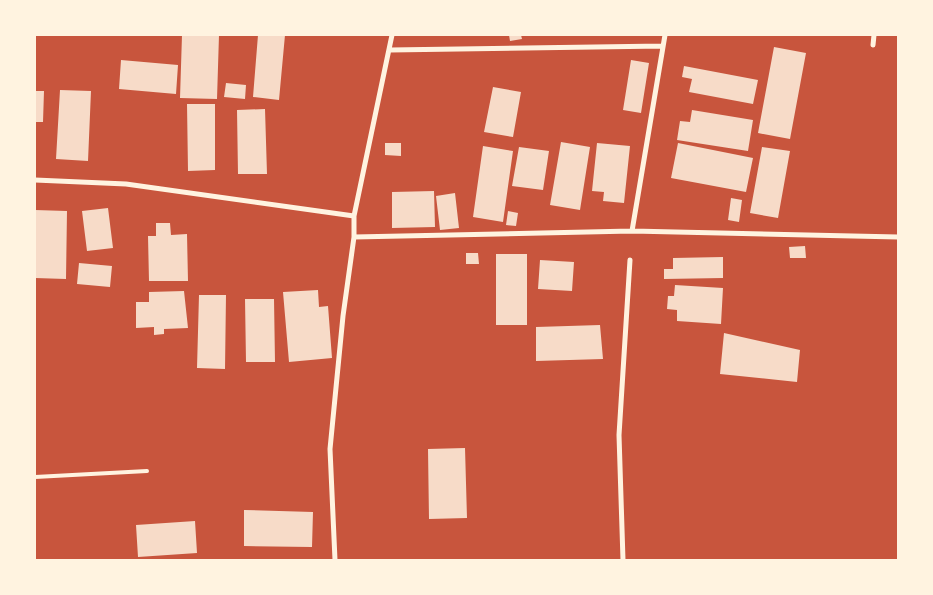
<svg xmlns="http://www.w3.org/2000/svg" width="933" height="595" viewBox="0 0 933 595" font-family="'Golos Text',sans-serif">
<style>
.building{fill:#f7dbc8}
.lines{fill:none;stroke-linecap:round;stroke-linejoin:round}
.service{stroke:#fff3e0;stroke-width:4}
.minor{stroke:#fff3e0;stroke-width:5}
</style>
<rect width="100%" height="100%" fill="#c8553d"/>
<!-- building -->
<path class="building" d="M 182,35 L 219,35 L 217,99 L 180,98 Z
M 258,35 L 285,35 L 279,100 L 253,97 Z
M 509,35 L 521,35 L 522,39 L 510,41 Z
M 774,47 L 806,53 L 790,139 L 758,133 Z
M 121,60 L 178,65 L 176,94 L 119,89 Z
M 631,60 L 649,63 L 641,113 L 623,110 Z
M 684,66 L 758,80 L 753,104 L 689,92 L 692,79 L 682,77 Z
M 226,83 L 246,85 L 245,99 L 224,97 Z
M 493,87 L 521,92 L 513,137 L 484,132 Z
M 60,90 L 91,91 L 88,161 L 56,159 Z
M 35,91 L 44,91 L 43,122 L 35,122 Z
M 187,104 L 215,104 L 215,170 L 188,171 Z
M 265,109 L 267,174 L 238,174 L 237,110 Z
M 692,110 L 753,120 L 748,151 L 677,140 L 680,121 L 690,122 Z
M 561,142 L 590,147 L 580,210 L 550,205 Z
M 385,143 L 401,143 L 401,156 L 385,155 Z
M 597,143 L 630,146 L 624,203 L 603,201 L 604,192 L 592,191 Z
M 678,143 L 753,158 L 746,192 L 671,178 Z
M 483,146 L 513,151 L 503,222 L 473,217 Z
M 519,147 L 549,151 L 543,190 L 512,186 Z
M 762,147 L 790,151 L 778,218 L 750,213 Z
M 434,191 L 435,227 L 392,228 L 392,192 Z
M 455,193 L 459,228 L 440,230 L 436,196 Z
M 731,198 L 742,200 L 739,222 L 728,220 Z
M 108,208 L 113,248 L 87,251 L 82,211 Z
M 35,210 L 67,211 L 66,279 L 35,278 Z
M 508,211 L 518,213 L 516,226 L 506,225 Z
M 156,223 L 170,223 L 171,235 L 187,234 L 188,281 L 149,281 L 148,236 L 156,236 Z
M 805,246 L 806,258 L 790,258 L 789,247 Z
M 466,253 L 478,253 L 479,264 L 466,264 Z
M 496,254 L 527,254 L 527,325 L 496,325 Z
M 723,257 L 723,278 L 664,279 L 664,269 L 673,269 L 673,258 Z
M 540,260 L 574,262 L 572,291 L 538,289 Z
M 79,263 L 112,266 L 110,287 L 77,284 Z
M 675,285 L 723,288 L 721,324 L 677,321 L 677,310 L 667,309 L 668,296 L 674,296 Z
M 318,290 L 319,307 L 328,306 L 332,358 L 289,362 L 283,292 Z
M 184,291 L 188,328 L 164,329 L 164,334 L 154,335 L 154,327 L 136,328 L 136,302 L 149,302 L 149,292 Z
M 199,295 L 226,295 L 225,369 L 197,368 Z
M 245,299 L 274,299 L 275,362 L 246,362 Z
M 600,325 L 603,359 L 536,361 L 536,327 Z
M 724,333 L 800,350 L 797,382 L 720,374 Z
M 465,448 L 467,518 L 429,519 L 428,449 Z
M 244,510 L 313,512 L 312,547 L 244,546 Z
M 195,521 L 197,553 L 138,557 L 136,525 Z"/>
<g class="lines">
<!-- service -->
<path class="service" d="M 35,477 L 147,471"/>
<!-- minor -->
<path class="minor" d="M 873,45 L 874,35
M 390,50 L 663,46
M 35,180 L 126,184 L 354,216
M 632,231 L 665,35
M 354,237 L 632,231 L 898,237
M 335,560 L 330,449 L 343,316 L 354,237 L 354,216 L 392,35
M 623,560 L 619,435 L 630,260"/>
</g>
<!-- border -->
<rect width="933" height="595" fill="none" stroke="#fff3e0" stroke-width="72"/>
</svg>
